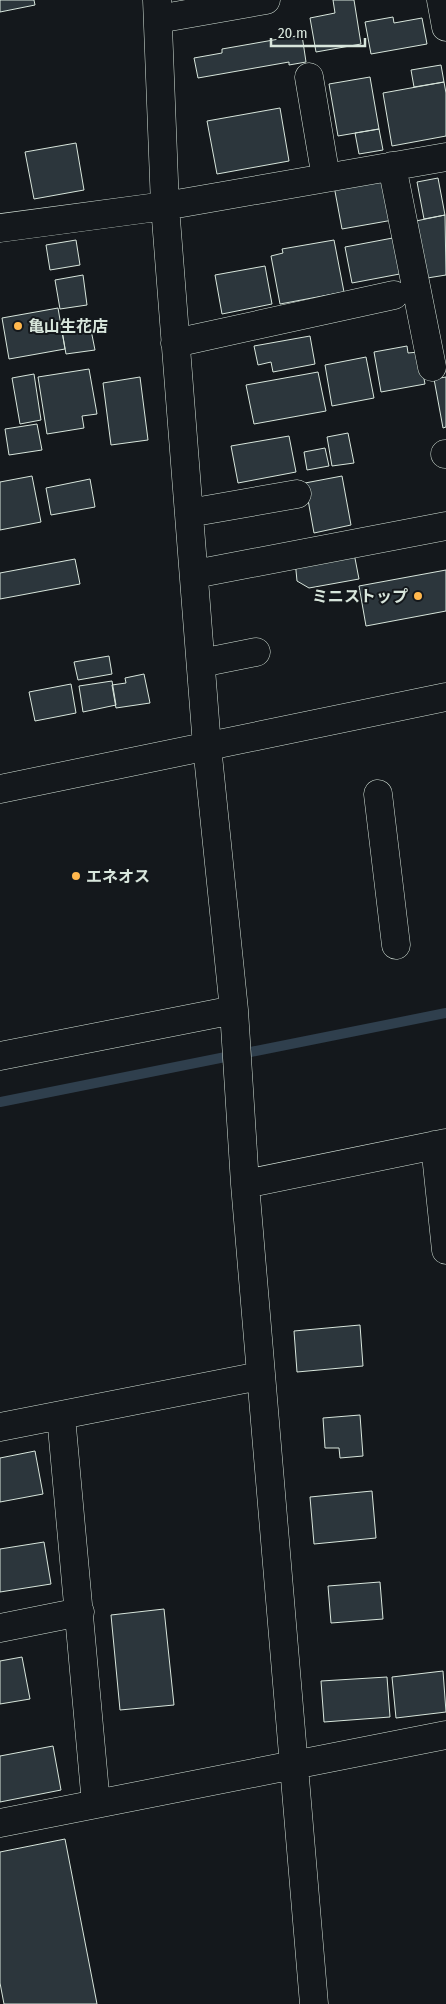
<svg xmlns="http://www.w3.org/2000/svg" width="446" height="2004" viewBox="0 0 446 2004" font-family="'Fira Sans Condensed','Noto Sans JP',sans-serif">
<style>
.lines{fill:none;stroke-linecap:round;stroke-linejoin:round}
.stream{stroke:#2f3f4d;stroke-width:10}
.building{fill:#2c363c;stroke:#d8e6dc}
.minor-casing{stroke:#d8e6dc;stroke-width:29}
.minor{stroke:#14181c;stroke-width:28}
.poi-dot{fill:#ffb74d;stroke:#14181c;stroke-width:2}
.labels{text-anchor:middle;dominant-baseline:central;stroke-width:4;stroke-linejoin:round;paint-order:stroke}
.poi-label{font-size:16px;font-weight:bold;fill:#d8e6dc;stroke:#14181c;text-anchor:start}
</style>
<rect width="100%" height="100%" fill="#14181c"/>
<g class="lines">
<!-- stream -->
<path class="stream" d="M 0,1102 L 446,1013"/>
</g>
<!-- building -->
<path class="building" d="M 0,0 L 34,0 L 35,5 L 0,12 Z
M 333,0 L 354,0 L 361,44 L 316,52 L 310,18 L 335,13 Z
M 393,17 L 394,23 L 422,18 L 427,44 L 371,54 L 365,22 Z
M 302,35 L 306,62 L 289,65 L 289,62 L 198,78 L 194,58 L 222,53 L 222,49 Z
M 441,65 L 444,82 L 414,87 L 411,70 Z
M 370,77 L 379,129 L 338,136 L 329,84 Z
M 444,82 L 446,93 L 446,136 L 392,146 L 383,93 Z
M 280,108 L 289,161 L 217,174 L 207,121 Z
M 379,129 L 383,150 L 359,154 L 355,133 Z
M 76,143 L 84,190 L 34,199 L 25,152 Z
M 385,176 L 393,220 L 342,229 L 334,186 Z
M 438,178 L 445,215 L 424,219 L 417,182 Z
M 445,215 L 446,275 L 421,279 L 411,222 Z
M 398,237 L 405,273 L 352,283 L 345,247 Z
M 76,240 L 80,265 L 50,270 L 46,245 Z
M 334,240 L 344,292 L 280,304 L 271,256 L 283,253 L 282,249 Z
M 265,266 L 272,304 L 222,314 L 215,275 Z
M 83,275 L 87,305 L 60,309 L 55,280 Z
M 58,308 L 65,349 L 9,359 L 2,318 Z
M 89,320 L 95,350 L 66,354 L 61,325 Z
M 310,336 L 315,364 L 273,372 L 271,362 L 258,365 L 254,346 Z
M 407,346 L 408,353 L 419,352 L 425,384 L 381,392 L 374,352 Z
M 366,357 L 374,398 L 332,406 L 325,365 Z
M 89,369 L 97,414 L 82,416 L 84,428 L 47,434 L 38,377 Z
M 318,372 L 326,411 L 254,424 L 246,385 Z
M 34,374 L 41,420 L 20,424 L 12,378 Z
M 140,377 L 148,440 L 111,445 L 103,383 Z
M 446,377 L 446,427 L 443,428 L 434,379 Z
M 37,424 L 42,450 L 9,455 L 5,429 Z
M 348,433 L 354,463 L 332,466 L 327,437 Z
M 289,436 L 296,472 L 238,483 L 231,446 Z
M 325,448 L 329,466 L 307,470 L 304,452 Z
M 32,476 L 41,522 L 0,530 L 0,482 Z
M 342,476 L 351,525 L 314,533 L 305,483 Z
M 90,479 L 95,507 L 51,515 L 46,488 Z
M 353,548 L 359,579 L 309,588 L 297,581 L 295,560 Z
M 75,559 L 80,584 L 0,599 L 0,573 Z
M 446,570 L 446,611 L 366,626 L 359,586 Z
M 109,656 L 112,674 L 78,680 L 74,662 Z
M 144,674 L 150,703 L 116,708 L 112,685 L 126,683 L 125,678 Z
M 112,681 L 116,705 L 83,712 L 79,686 Z
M 71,684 L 76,713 L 35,721 L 29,692 Z
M 360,1325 L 363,1366 L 297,1372 L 294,1331 Z
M 360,1415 L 363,1456 L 340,1458 L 339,1448 L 325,1448 L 323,1418 Z
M 35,1451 L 43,1494 L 0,1502 L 0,1458 Z
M 372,1491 L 376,1538 L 314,1544 L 310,1497 Z
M 44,1542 L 51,1584 L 0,1592 L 0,1549 Z
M 380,1582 L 383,1619 L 331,1623 L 328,1586 Z
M 164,1609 L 174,1705 L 120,1710 L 111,1615 Z
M 22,1657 L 30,1699 L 0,1704 L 0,1661 Z
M 443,1671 L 446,1712 L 396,1718 L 392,1677 Z
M 387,1677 L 390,1717 L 324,1722 L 321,1681 Z
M 53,1746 L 61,1790 L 0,1802 L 0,1756 Z
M 65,1839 L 97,2004 L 4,2004 L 0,1983 L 0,1852 Z"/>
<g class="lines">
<defs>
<path id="minor" d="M 157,0 L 165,206 L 207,746 L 234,1010 L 245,1184 L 314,2004
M 441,0 L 446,27
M 158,19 L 266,0
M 309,77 L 326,178
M 392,166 L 432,367
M 0,228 L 165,206 L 446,157
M 175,343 L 394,295
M 445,454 L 446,454
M 189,513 L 297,494
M 195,574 L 446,526
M 201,663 L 256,652
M 0,789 L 446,697
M 378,794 L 396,945
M 0,1056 L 234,1010
M 435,1145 L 446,1250
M 245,1184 L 446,1143
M 61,1416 L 96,1804
M 0,1427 L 260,1376
M 0,1628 L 80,1612
M 0,1823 L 446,1735"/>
</defs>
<!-- minor casing -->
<use href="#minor" class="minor-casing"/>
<!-- minor -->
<use href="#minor" class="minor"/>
</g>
<!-- markers -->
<g class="poi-dot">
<circle cx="18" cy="326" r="5"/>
<circle cx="418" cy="596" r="5"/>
<circle cx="76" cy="876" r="5"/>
</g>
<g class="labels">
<!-- poi labels -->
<g class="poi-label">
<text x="28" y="326">亀山生花店</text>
<text x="408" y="596" text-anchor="end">ミニストップ</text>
<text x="86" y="876">エネオス</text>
</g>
</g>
<!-- scale -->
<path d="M271 38v8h94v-8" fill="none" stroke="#d8e6dc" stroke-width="2.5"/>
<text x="278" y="38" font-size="15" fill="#d8e6dc" stroke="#14181c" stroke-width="4" paint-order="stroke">20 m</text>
</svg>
